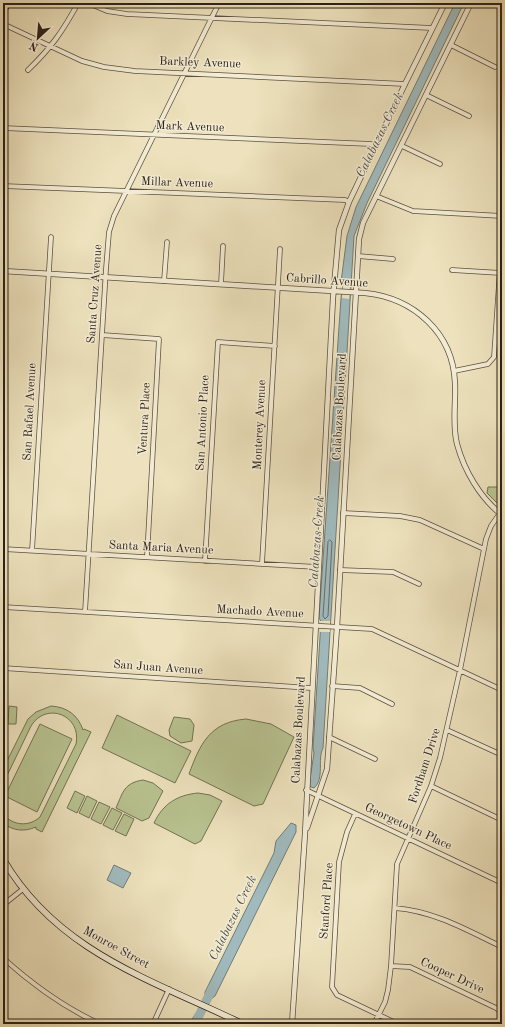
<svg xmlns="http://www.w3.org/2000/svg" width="505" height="1027" viewBox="0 0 505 1027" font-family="'Old Standard TT',serif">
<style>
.green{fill:#b8c391;stroke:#727254}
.water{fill:#a0babd;stroke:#717c7b}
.pier{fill:#ede2bd}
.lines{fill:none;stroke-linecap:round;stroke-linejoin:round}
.shore{stroke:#666d6a;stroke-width:1}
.river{stroke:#a0babd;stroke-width:9}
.minor-casing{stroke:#5c5040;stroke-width:5.5}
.tertiary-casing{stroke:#5c5040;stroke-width:6}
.secondary-casing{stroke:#2b2017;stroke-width:7}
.minor{stroke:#f3ecd4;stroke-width:4}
.tertiary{stroke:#f3ecd4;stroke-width:4.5}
.secondary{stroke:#f3ecd4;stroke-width:5.5}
.labels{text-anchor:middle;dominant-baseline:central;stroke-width:3;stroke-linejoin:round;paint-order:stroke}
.street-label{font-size:12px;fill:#2b2017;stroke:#f3ecd4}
.water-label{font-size:13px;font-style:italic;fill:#4e4e49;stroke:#f3ecd4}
</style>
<rect width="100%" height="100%" fill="#ede2bd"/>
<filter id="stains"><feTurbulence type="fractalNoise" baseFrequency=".005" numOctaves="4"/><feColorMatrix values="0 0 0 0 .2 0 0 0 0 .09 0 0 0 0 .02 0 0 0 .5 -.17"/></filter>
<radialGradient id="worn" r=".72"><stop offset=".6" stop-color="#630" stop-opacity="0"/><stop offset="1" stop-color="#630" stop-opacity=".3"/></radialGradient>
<!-- green -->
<path class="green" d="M 488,487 L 502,487 L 502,508 L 487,493 Z
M 9,706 L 17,707 L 16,724 L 8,724 Z
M 51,706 C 67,707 78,715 83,730 L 84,729 L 91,732 L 42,832 L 36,829 L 36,827 C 24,832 13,831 3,823 L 3,814 C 13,826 29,827 40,817 L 76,744 C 82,715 46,701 31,726 L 3,784 L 3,769 L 28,719 L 36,712 Z
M 117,715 L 191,751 L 175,783 L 102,748 Z
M 174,717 L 190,719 L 194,725 L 192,741 L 181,743 L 170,736 L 169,730 Z
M 246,719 L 271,724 L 294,737 L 263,804 L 254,806 L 189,774 C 200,744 210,722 246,719 Z
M 40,724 L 72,739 L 37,812 L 5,796 Z
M 143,780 L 153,783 L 163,791 L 149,818 L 142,821 L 116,808 C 123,792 124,783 143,780 Z
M 75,791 L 85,796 L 77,813 L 67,808 Z
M 198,793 L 210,795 L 222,801 L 201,841 L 195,844 L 154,823 C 163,804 177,795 198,793 Z
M 87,796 L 97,801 L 89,818 L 79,813 Z
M 99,802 L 110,807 L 101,824 L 91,819 Z
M 112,808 L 122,813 L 113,830 L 103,825 Z
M 124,814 L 134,819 L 126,836 L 115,831 Z"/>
<!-- water -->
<path class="water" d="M 455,3 L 464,3 L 367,203 L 354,236 L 323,748 C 317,760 325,778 314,788 L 309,786 L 314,753 L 313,748 L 321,621 L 319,618 L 341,298 L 343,284 L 341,282 L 347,236 L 356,207 Z
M 291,823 L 296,825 L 296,832 L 215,996 L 211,999 L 205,996 L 205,992 L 274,853 L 276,841 Z
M 114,865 L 131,873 L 123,888 L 107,880 Z
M 196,1013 L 202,1016 L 201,1024 L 189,1024 Z"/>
<!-- pier -->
<path class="pier" d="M 343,285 L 350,285 L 349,299 L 342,298 Z
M 320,621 L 330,621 L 330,632 L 320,632 Z"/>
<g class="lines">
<!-- shore -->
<path class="shore" d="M 330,540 L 332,542 L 328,616 L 325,619 L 323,616 L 328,542 Z"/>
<!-- river -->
<path class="river" d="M 195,1024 L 213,987"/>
<defs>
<path id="minor" d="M 88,3 L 107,11 L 127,14 L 432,28
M 496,3 L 502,6
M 3,24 L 82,61 L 104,67 L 135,71 L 405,84
M 451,45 L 495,67
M 28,70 C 51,48 63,31 78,3
M 426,95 L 469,116
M 3,128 L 371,144 L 375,146
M 402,146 L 440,164
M 3,186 L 345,200 L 349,202
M 376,196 L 413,211 L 502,216
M 358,256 L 393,259
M 452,270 L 501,273
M 164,281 L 167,242
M 221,284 L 223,246
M 102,335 L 159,339 L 147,557
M 454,371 L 488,364 L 494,357 L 502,240
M 343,513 L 400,516 L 420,520 L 484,549
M 3,549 L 317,567
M 32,551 L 51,237
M 205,561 L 218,342 L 275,346
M 262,564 L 280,249
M 340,570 L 393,572 L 419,584
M 3,607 L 372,629 L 502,690
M 85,612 L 106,269 L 109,232 L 114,216 L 219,3
M 3,668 L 311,688
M 332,686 L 360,688 L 392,704
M 447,730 L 502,755
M 329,737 L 375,759
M 431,786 L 502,820
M 306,790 L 502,883
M 355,814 L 347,832 L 339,862 L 332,987 L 337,995 L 398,1024
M 3,905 L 23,889
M 395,908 C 434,911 467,930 502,947
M 3,958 C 33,985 63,1007 100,1024
M 391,966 L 410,967 L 496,1008 L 502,1013
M 153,1024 L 169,989
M 374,1024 L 385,1002 L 388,990 L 391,966 L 397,864 L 431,786 L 440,758 L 460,670 L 486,539 L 491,526 L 500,513"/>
<path id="tertiary" d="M 3,271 L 365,293 C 413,298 453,332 455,383 C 456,403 452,425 457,444 C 464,470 480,498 502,515
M 307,828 L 327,769 L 337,627 L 359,239 L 363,223 L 471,3
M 292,1024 L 305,834 L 333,298 L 339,230 L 349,202 L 405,84 L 445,3"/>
<path id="secondary" d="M 3,12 L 8,3
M 3,859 C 57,952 152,980 243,1024"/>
</defs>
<!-- minor casing -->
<use href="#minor" class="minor-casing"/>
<!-- tertiary casing -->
<use href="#tertiary" class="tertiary-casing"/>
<!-- secondary casing -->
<use href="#secondary" class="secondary-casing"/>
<!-- minor -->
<use href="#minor" class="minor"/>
<!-- tertiary -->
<use href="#tertiary" class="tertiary"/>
<!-- secondary -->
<use href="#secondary" class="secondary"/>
</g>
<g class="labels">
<!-- street labels -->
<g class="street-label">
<text transform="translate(200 63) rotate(2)">Barkley Avenue</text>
<text transform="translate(190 127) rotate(2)">Mark Avenue</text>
<text transform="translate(177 183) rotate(2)">Millar Avenue</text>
<text transform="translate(327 281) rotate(4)">Cabrillo Avenue</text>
<text transform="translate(95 294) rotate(-86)">Santa Cruz Avenue</text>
<text transform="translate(340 407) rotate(-87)">Calabazas Boulevard</text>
<text transform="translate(30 412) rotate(-87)">San Rafael Avenue</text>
<text transform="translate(145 419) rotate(-87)">Ventura Place</text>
<text transform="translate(203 423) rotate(-87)">San Antonio Place</text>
<text transform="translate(260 425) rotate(-87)">Monterey Avenue</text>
<text transform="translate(161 548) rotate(3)">Santa Maria Avenue</text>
<text transform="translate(260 612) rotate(3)">Machado Avenue</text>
<text transform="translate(158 668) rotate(4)">San Juan Avenue</text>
<text transform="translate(299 730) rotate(-87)">Calabazas Boulevard</text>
<text transform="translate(425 766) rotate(-72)">Fordham Drive</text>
<text transform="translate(408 827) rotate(25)">Georgetown Place</text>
<text transform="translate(327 901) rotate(-86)">Stanford Place</text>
<text transform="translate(116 948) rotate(29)">Monroe Street</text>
<text transform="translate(452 976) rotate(25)">Cooper Drive</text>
</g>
<!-- water labels -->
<g class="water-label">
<text transform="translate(380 135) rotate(-64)">Calabazas Creek</text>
<text transform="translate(317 542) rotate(-86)">Calabazas Creek</text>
<text transform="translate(233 918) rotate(-64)">Calabazas Creek</text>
</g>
</g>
<!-- margin -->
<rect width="505" height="1027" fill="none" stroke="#ede2bd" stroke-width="16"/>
<rect x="4" y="4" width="497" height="1019" fill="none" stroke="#2b2017" stroke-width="2"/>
<rect x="8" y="8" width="489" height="1011" fill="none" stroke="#2b2017"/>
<!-- north arrow -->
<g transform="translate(38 38) rotate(206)" stroke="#f3ecd4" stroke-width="3" paint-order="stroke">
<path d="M0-3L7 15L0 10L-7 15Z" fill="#2b2017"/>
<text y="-6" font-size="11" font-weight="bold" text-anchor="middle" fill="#2b2017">N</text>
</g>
<rect width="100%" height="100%" filter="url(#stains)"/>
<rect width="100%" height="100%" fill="url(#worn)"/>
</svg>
